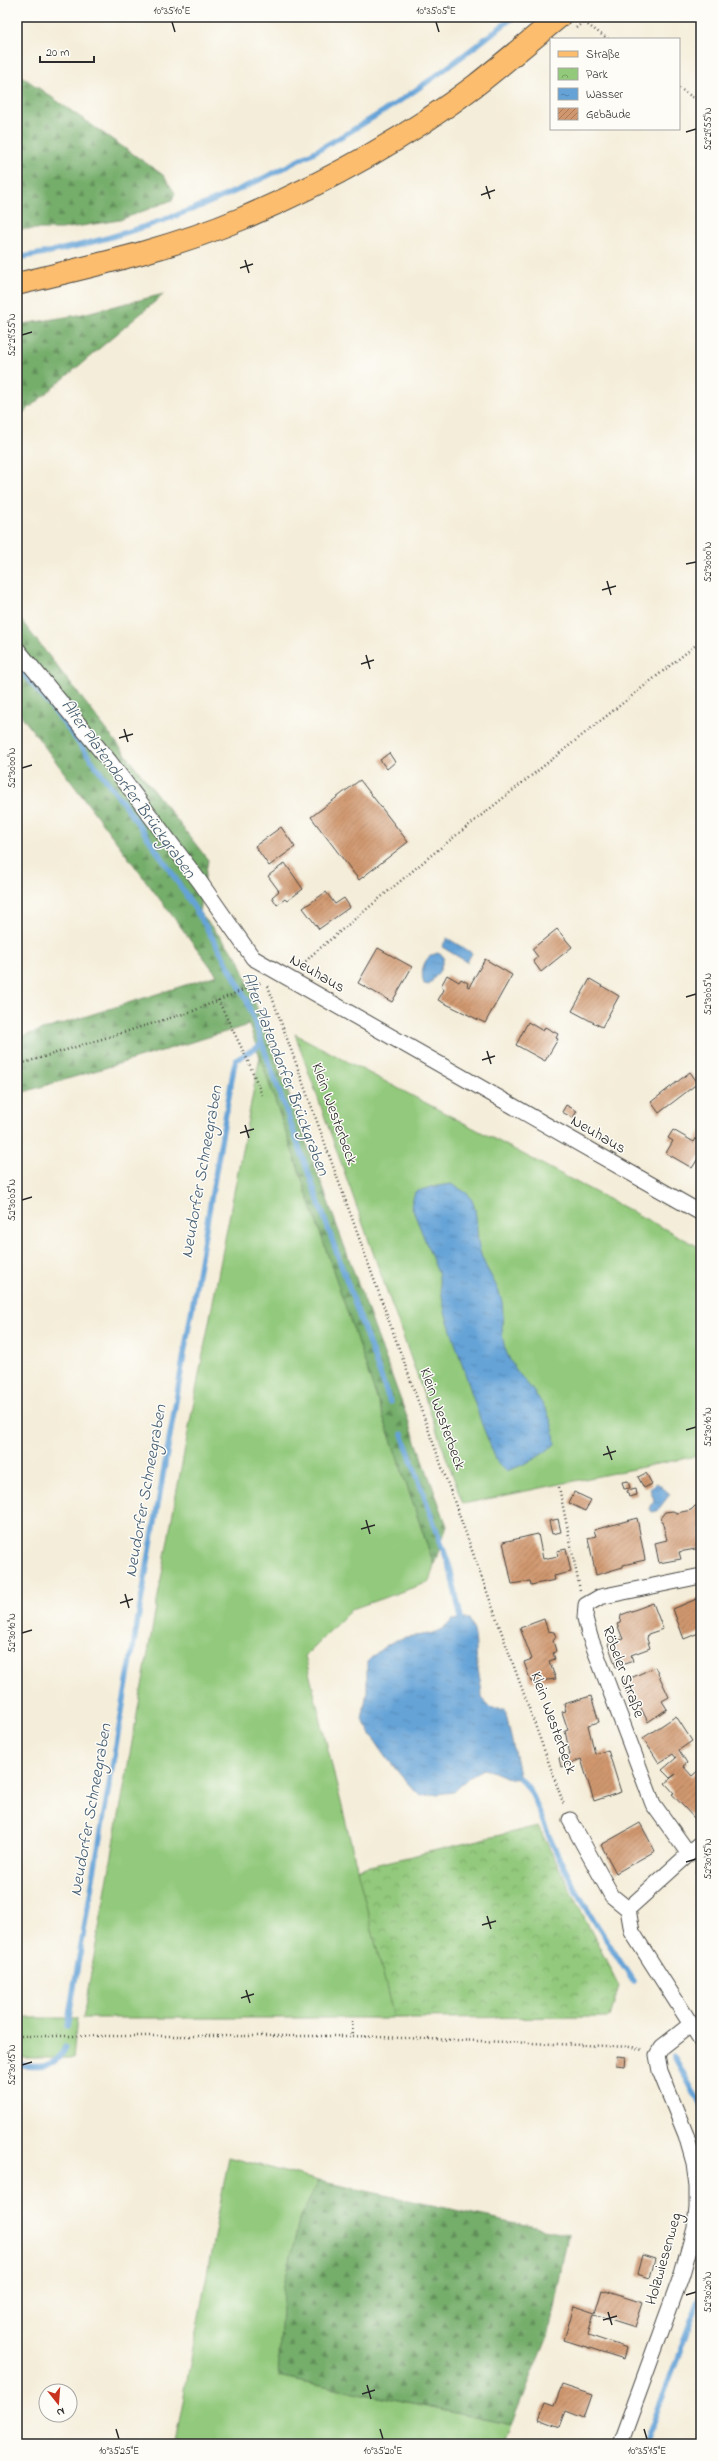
<svg xmlns="http://www.w3.org/2000/svg" width="718" height="2461" viewBox="0 0 718 2461" font-family="'Indie Flower',sans-serif">
<style>
.grass{fill:#92c97b;stroke:#5e7a53}
.forest{fill:url(#forest-firs);stroke:#506c4b}
.park{fill:url(#park-crowns);stroke:#5e7a53}
.water{fill:url(#water-ripples);stroke:#486781}
.lines{fill:none;stroke-linecap:round;stroke-linejoin:round}
.stream{stroke:#65a3d7;stroke-width:5.5}
.building{fill:url(#building-hatch)}
.minor-casing{stroke:#494845;stroke-width:17}
.primary-casing{stroke:#494845;stroke-width:24}
.path{stroke:#494845;stroke-width:2.5;stroke-dasharray:1 3;stroke-linecap:butt}
.minor{stroke:#fff;stroke-width:15}
.primary{stroke:#fcbd6e;stroke-width:22}
.ticks{fill:none;stroke:#2b2b2b;stroke-width:1.5}
.labels{text-anchor:middle;dominant-baseline:central;stroke-width:3;stroke-linejoin:round;paint-order:stroke}
.street-label{font-size:16px;fill:#2b2b2b;stroke:#fdfcf7}
.water-label{font-size:17px;font-style:italic;fill:#425b70;stroke:#fdfcf7}
.neatline{fill:none;stroke:#2b2b2b;stroke-width:1.5}
.ticks-label{font-size:10px;text-anchor:middle;fill:#2b2b2b}
</style>
<defs>
<pattern id="forest-firs" width="22" height="20" patternUnits="userSpaceOnUse"><rect width="22" height="20" fill="#75ad6b"/><path d="M5 1l3.5 6h-7zM16 11l3.5 6h-7z" fill="#608d58"/></pattern>
<pattern id="park-crowns" width="20" height="18" patternUnits="userSpaceOnUse"><rect width="20" height="18" fill="#92c97b"/><path d="M2 6a3 3 0 1 1 6 0M12 15a3 3 0 1 1 6 0" fill="none" stroke="#77a365"/></pattern>
<pattern id="water-ripples" width="26" height="14" patternUnits="userSpaceOnUse"><rect width="26" height="14" fill="#65a3d7"/><path d="M2 4q2-2 4 0t4 0M15 11q2-2 4 0t4 0" fill="none" stroke="#5385af"/></pattern>
<pattern id="building-hatch" width="6" height="6" patternUnits="userSpaceOnUse"><rect width="6" height="6" fill="#d0976e"/><path d="M-1 1l2-2M0 6l6-6M5 7l2-2" fill="none" stroke="#a97b5b"/></pattern>
</defs>
<rect width="100%" height="100%" fill="#fdfcf7"/>
<filter id="ink" filterUnits="userSpaceOnUse"><feTurbulence type="fractalNoise" baseFrequency=".025" numOctaves="2"/><feDisplacementMap in="SourceGraphic" scale="8" xChannelSelector="R" yChannelSelector="G"/><feConvolveMatrix kernelMatrix="1 2 1 2 8 2 1 2 1" color-interpolation-filters="sRGB"/></filter>
<filter id="wash" filterUnits="userSpaceOnUse"><feTurbulence type="fractalNoise" baseFrequency=".012" numOctaves="4" result="noise"/><feDisplacementMap in="SourceGraphic" scale="16" xChannelSelector="R" yChannelSelector="G"/><feGaussianBlur stdDeviation="0.9" result="paint"/><feColorMatrix in="noise" values="0 0 0 0 0 0 0 0 0 0 0 0 0 0 0 0 0 1.4 0 .05"/><feComposite in="paint" operator="in"/></filter>
<g filter="url(#wash)">
<rect width="100%" height="100%" fill="#f4edd9"/>
<!-- grass -->
<path class="grass" d="M 295,1034 L 701,1248 L 701,1455 L 463,1504 Z
M 260,1056 L 434,1565 L 429,1582 L 352,1609 L 305,1656 L 394,2018 L 83,2018 L 176,1495 Z
M 17,2018 L 77,2018 L 73,2058 L 17,2058 Z
M 229,2157 L 319,2181 L 299,2221 L 278,2376 L 512,2425 L 505,2444 L 175,2444 Z"/>
<!-- forest -->
<path class="forest" d="M 17,73 L 163,175 L 175,193 L 172,200 L 120,220 L 62,229 L 17,229 Z
M 164,294 L 17,418 L 17,325 L 78,315 Z
M 17,615 L 208,860 L 199,912 L 239,959 L 447,1526 L 434,1565 L 249,1025 L 17,1094 L 17,1038 L 217,975 L 17,710 Z
M 319,2181 L 568,2234 L 549,2334 L 512,2425 L 278,2376 L 283,2289 L 299,2221 Z"/>
<!-- park -->
<path class="park" d="M 538,1826 L 619,1986 L 610,2017 L 394,2018 L 357,1869 Z"/>
<!-- water -->
<path class="water" d="M 447,938 L 472,953 L 467,962 L 442,947 Z
M 438,953 L 444,957 L 440,970 L 429,985 L 424,984 C 420,972 423,956 438,953 Z
M 451,1184 C 457,1188 468,1192 471,1198 C 479,1213 475,1233 480,1251 C 484,1267 495,1280 500,1295 C 506,1310 500,1325 503,1340 C 509,1379 554,1395 555,1444 C 540,1457 525,1465 506,1471 L 497,1462 L 481,1422 L 445,1312 L 438,1273 L 411,1205 L 415,1192 L 431,1187 Z
M 657,1483 L 670,1494 L 657,1511 L 652,1512 L 650,1509 L 654,1500 L 650,1488 Z
M 461,1619 L 469,1619 C 478,1634 475,1649 477,1664 C 479,1676 482,1686 482,1698 L 493,1709 L 505,1709 L 520,1779 C 502,1779 499,1772 483,1769 L 470,1776 L 454,1792 L 420,1796 C 397,1773 378,1748 362,1719 L 367,1692 L 367,1662 C 378,1651 391,1640 407,1637 C 425,1634 440,1636 452,1620 Z"/>
<g class="lines">
<!-- stream -->
<path class="stream" d="M 617,22 L 622,17
M 17,258 C 149,237 275,180 387,109 C 431,82 472,48 514,17
M 17,667 C 50,703 78,742 107,781 C 159,851 208,923 247,1001 L 390,1402
M 402,1434 L 450,1568 L 461,1619
M 520,1779 C 533,1789 538,1810 544,1824 C 566,1880 600,1930 633,1981
M 67,2027 L 234,1067 L 236,1060 L 262,1044
M 674,2056 L 701,2106
M 17,2065 C 39,2065 55,2071 65,2047
M 645,2444 L 701,2295"/>
</g>
<g id="blocks">
<!-- building -->
<path class="building" d="M 389,753 L 395,762 L 387,769 L 380,760 Z
M 360,780 L 408,842 L 359,880 L 311,817 Z
M 281,827 L 295,847 L 269,866 L 255,846 Z
M 285,863 L 303,889 L 287,901 L 285,899 L 277,905 L 272,897 L 279,891 L 268,876 Z
M 326,892 L 335,904 L 344,898 L 350,907 L 319,929 L 303,908 Z
M 557,929 L 572,947 L 541,972 L 533,961 L 538,957 L 532,949 Z
M 378,948 L 412,967 L 392,1002 L 358,983 Z
M 485,959 L 512,975 L 485,1023 L 438,1000 L 444,990 L 441,986 L 447,975 L 459,982 L 461,979 L 468,983 L 467,986 L 469,987 Z
M 590,979 L 619,996 L 602,1027 L 572,1011 Z
M 528,1022 L 543,1031 L 545,1027 L 558,1034 L 556,1038 L 558,1039 L 545,1061 L 516,1045 Z
M 690,1072 L 698,1083 L 659,1113 L 651,1102 Z
M 566,1105 L 577,1111 L 573,1118 L 562,1112 Z
M 673,1130 L 694,1142 L 701,1130 L 701,1154 L 692,1168 L 666,1153 L 673,1141 L 668,1138 Z
M 646,1473 L 652,1484 L 644,1488 L 638,1477 Z
M 628,1481 L 630,1488 L 624,1489 L 622,1482 Z
M 636,1489 L 637,1495 L 629,1497 L 627,1491 Z
M 574,1492 L 591,1500 L 585,1511 L 569,1503 Z
M 701,1504 L 701,1548 L 679,1552 L 681,1559 L 659,1563 L 655,1543 L 667,1540 L 661,1517 L 665,1512 L 673,1511 L 677,1513 L 691,1510 L 695,1506 Z
M 637,1518 L 645,1560 L 623,1565 L 623,1567 L 596,1575 L 588,1538 L 596,1536 L 594,1530 Z
M 558,1519 L 561,1532 L 552,1534 L 549,1521 Z
M 538,1534 L 543,1559 L 558,1556 L 557,1551 L 566,1549 L 571,1572 L 554,1576 L 555,1580 L 531,1585 L 530,1581 L 512,1584 L 503,1542 Z
M 701,1597 L 701,1632 L 684,1639 L 673,1609 Z
M 653,1603 L 663,1629 L 648,1634 L 647,1639 L 650,1648 L 631,1655 L 633,1661 L 616,1667 L 608,1644 L 623,1639 L 617,1624 L 620,1623 L 621,1615 Z
M 544,1619 L 548,1631 L 554,1632 L 556,1637 L 553,1641 L 556,1651 L 553,1653 L 555,1659 L 549,1661 L 556,1679 L 531,1682 L 524,1662 L 532,1659 L 520,1628 Z
M 655,1667 L 669,1697 L 662,1701 L 667,1709 L 648,1722 L 638,1702 L 632,1704 L 622,1682 Z
M 591,1696 L 599,1722 L 588,1725 L 595,1754 L 608,1750 L 621,1792 L 594,1801 L 581,1759 L 561,1767 L 559,1758 L 570,1755 L 565,1731 L 568,1730 L 562,1712 L 566,1711 L 564,1704 Z
M 676,1716 L 692,1741 L 679,1750 L 687,1763 L 683,1766 L 692,1776 L 701,1768 L 701,1813 L 695,1819 L 672,1794 L 674,1793 L 665,1783 L 676,1774 L 670,1778 L 662,1770 L 676,1758 L 673,1754 L 659,1763 L 643,1738 Z
M 640,1823 L 655,1851 L 616,1873 L 601,1845 Z
M 701,1867 L 701,1878 L 695,1872 Z
M 617,2056 L 626,2057 L 625,2066 L 616,2065 Z
M 642,2255 L 655,2259 L 650,2278 L 637,2274 Z
M 602,2290 L 643,2303 L 635,2327 L 594,2314 L 588,2335 L 627,2348 L 624,2359 L 564,2340 L 574,2306 L 595,2313 Z
M 562,2385 L 592,2395 L 584,2418 L 566,2411 L 560,2427 L 539,2419 L 545,2403 L 554,2406 Z"/>
</g>
</g>
<g filter="url(#ink)">
<use href="#blocks" fill-opacity="0" stroke="#494845" stroke-width="1"/>
<g class="lines">
<defs>
<path id="minor" d="M 17,649 L 110,762 L 200,882 L 253,958 L 701,1213
M 570,1820 L 612,1896 L 628,1909 L 632,1932 L 701,2040
M 689,1854 L 653,1804 L 590,1637 L 585,1618 L 586,1605 L 600,1597 L 701,1576
M 628,1909 L 701,1843
M 620,2444 L 682,2274 L 695,2227 L 697,2208 L 697,2186 L 694,2163 L 686,2135 L 660,2071 L 657,2055 L 662,2047 L 690,2025"/>
<path id="primary" d="M 17,284 C 92,266 170,249 241,219 C 323,184 405,139 476,85 C 504,63 531,40 559,17"/>
</defs>
<!-- minor casing -->
<use href="#minor" class="minor-casing"/>
<!-- primary casing -->
<use href="#primary" class="primary-casing"/>
<!-- path -->
<path class="path" d="M 578,18 L 608,39
M 576,28 L 590,17
M 679,88 L 701,103
M 300,967 L 313,954 L 434,853 L 701,641
M 268,986 L 564,1805
M 218,1000 L 249,1063 L 262,1095
M 17,1065 L 193,1011 L 262,982
M 559,1487 L 580,1590
M 352,2021 L 353,2036
M 17,2036 L 353,2036 L 632,2047 L 642,2050"/>
<!-- minor -->
<use href="#minor" class="minor"/>
<!-- primary -->
<use href="#primary" class="primary"/>
</g>
</g>
<!-- ticks -->
<path class="ticks" d="M 172,22 L 175,32M 436,22 L 439,32M 686,132 L 696,129M 486,186 L 490,199M 481,195 L 495,190M 245,260 L 249,273M 240,268 L 253,264M 22,335 L 32,332M 686,564 L 696,562M 607,581 L 611,595M 602,590 L 616,586M 366,655 L 370,669M 361,664 L 374,660M 124,729 L 128,742M 119,738 L 133,734M 22,768 L 32,765M 686,997 L 696,994M 487,1051 L 491,1064M 482,1060 L 495,1056M 245,1125 L 249,1138M 240,1133 L 254,1129M 22,1200 L 32,1197M 686,1430 L 696,1427M 607,1446 L 612,1460M 603,1455 L 616,1451M 366,1520 L 370,1534M 361,1529 L 375,1525M 125,1594 L 129,1608M 120,1603 L 133,1599M 22,1633 L 32,1630M 686,1862 L 696,1859M 487,1916 L 491,1929M 482,1925 L 496,1921M 246,1990 L 250,2003M 241,1998 L 254,1994M 22,2065 L 32,2062M 686,2295 L 696,2292M 608,2312 L 612,2325M 603,2320 L 617,2316M 367,2385 L 371,2399M 362,2394 L 375,2390M 116,2429 L 119,2439M 380,2429 L 383,2439M 644,2429 L 647,2439"/>
<g class="labels">
<!-- street labels -->
<g class="street-label">
<text transform="translate(317 974) rotate(30)">Neuhaus</text>
<text transform="translate(334 1114) rotate(70)">Klein Westerbeck</text>
<text transform="translate(598 1135) rotate(30)">Neuhaus</text>
<text transform="translate(442 1419) rotate(70)">Klein Westerbeck</text>
<text transform="translate(623 1672) rotate(70)">Röbeler Straße</text>
<text transform="translate(553 1723) rotate(70)">Klein Westerbeck</text>
<text transform="translate(664 2259) rotate(-74)">Holzwiesenweg</text>
</g>
<!-- water labels -->
<g class="water-label">
<text transform="translate(128 789) rotate(54)">Alter Platendorfer Brückgraben</text>
<text transform="translate(285 1074) rotate(69)">Alter Platendorfer Brückgraben</text>
<text transform="translate(202 1172) rotate(-80)">Neudorfer Schneegraben</text>
<text transform="translate(146 1491) rotate(-80)">Neudorfer Schneegraben</text>
<text transform="translate(91 1810) rotate(-80)">Neudorfer Schneegraben</text>
</g>
</g>
<!-- margin -->
<rect width="718" height="2461" fill="none" stroke="#fdfcf7" stroke-width="44"/>
<!-- legend -->
<rect x="550" y="38" width="130" height="92" fill="#fdfcf7" stroke="#a9a8a5"/>
<rect x="558" y="51" width="20" height="6" fill="#fcbd6e" stroke="#a9a8a5"/>
<text x="586" y="58" font-size="12" fill="#2b2b2b">Straße</text>
<rect x="558" y="68" width="20" height="12" fill="url(#park-crowns)" stroke="#a9a8a5"/>
<text x="586" y="78" font-size="12" fill="#2b2b2b">Park</text>
<rect x="558" y="88" width="20" height="12" fill="url(#water-ripples)" stroke="#a9a8a5"/>
<text x="586" y="98" font-size="12" fill="#2b2b2b">Wasser</text>
<rect x="558" y="108" width="20" height="12" fill="url(#building-hatch)" stroke="#a9a8a5"/>
<text x="586" y="118" font-size="12" fill="#2b2b2b">Gebäude</text>
<!-- north arrow -->
<g transform="translate(58 2403) rotate(163)"><circle r="19" fill="#fdfcf7" stroke="#a9a8a5"/>
<path d="M0-3L7 15L0 10L-7 15Z" fill="#c8321e"/>
<text y="-6" font-size="11" font-weight="bold" text-anchor="middle" fill="#2b2b2b">N</text>
</g>
<!-- scale -->
<path d="M40 56v6h54v-6" fill="none" stroke="#2b2b2b" stroke-width="2"/>
<text x="46" y="56" font-size="12" fill="#2b2b2b" stroke="#fdfcf7" stroke-width="3" paint-order="stroke">20 m</text>
<rect x="22" y="22" width="674" height="2417" class="neatline"/>
<g class="ticks-label">
<text x="172" y="14">10°35'10"E</text>
<text x="436" y="14">10°35'05"E</text>
<text transform="translate(707 129) rotate(-90)" y="4">52°29'55"N</text>
<text transform="translate(11 335) rotate(-90)" y="4">52°29'55"N</text>
<text transform="translate(707 562) rotate(-90)" y="4">52°30'00"N</text>
<text transform="translate(11 768) rotate(-90)" y="4">52°30'00"N</text>
<text transform="translate(707 994) rotate(-90)" y="4">52°30'05"N</text>
<text transform="translate(11 1200) rotate(-90)" y="4">52°30'05"N</text>
<text transform="translate(707 1427) rotate(-90)" y="4">52°30'10"N</text>
<text transform="translate(11 1633) rotate(-90)" y="4">52°30'10"N</text>
<text transform="translate(707 1859) rotate(-90)" y="4">52°30'15"N</text>
<text transform="translate(11 2065) rotate(-90)" y="4">52°30'15"N</text>
<text transform="translate(707 2292) rotate(-90)" y="4">52°30'20"N</text>
<text x="119" y="2454">10°35'25"E</text>
<text x="383" y="2454">10°35'20"E</text>
<text x="647" y="2454">10°35'15"E</text>
</g>
</svg>
